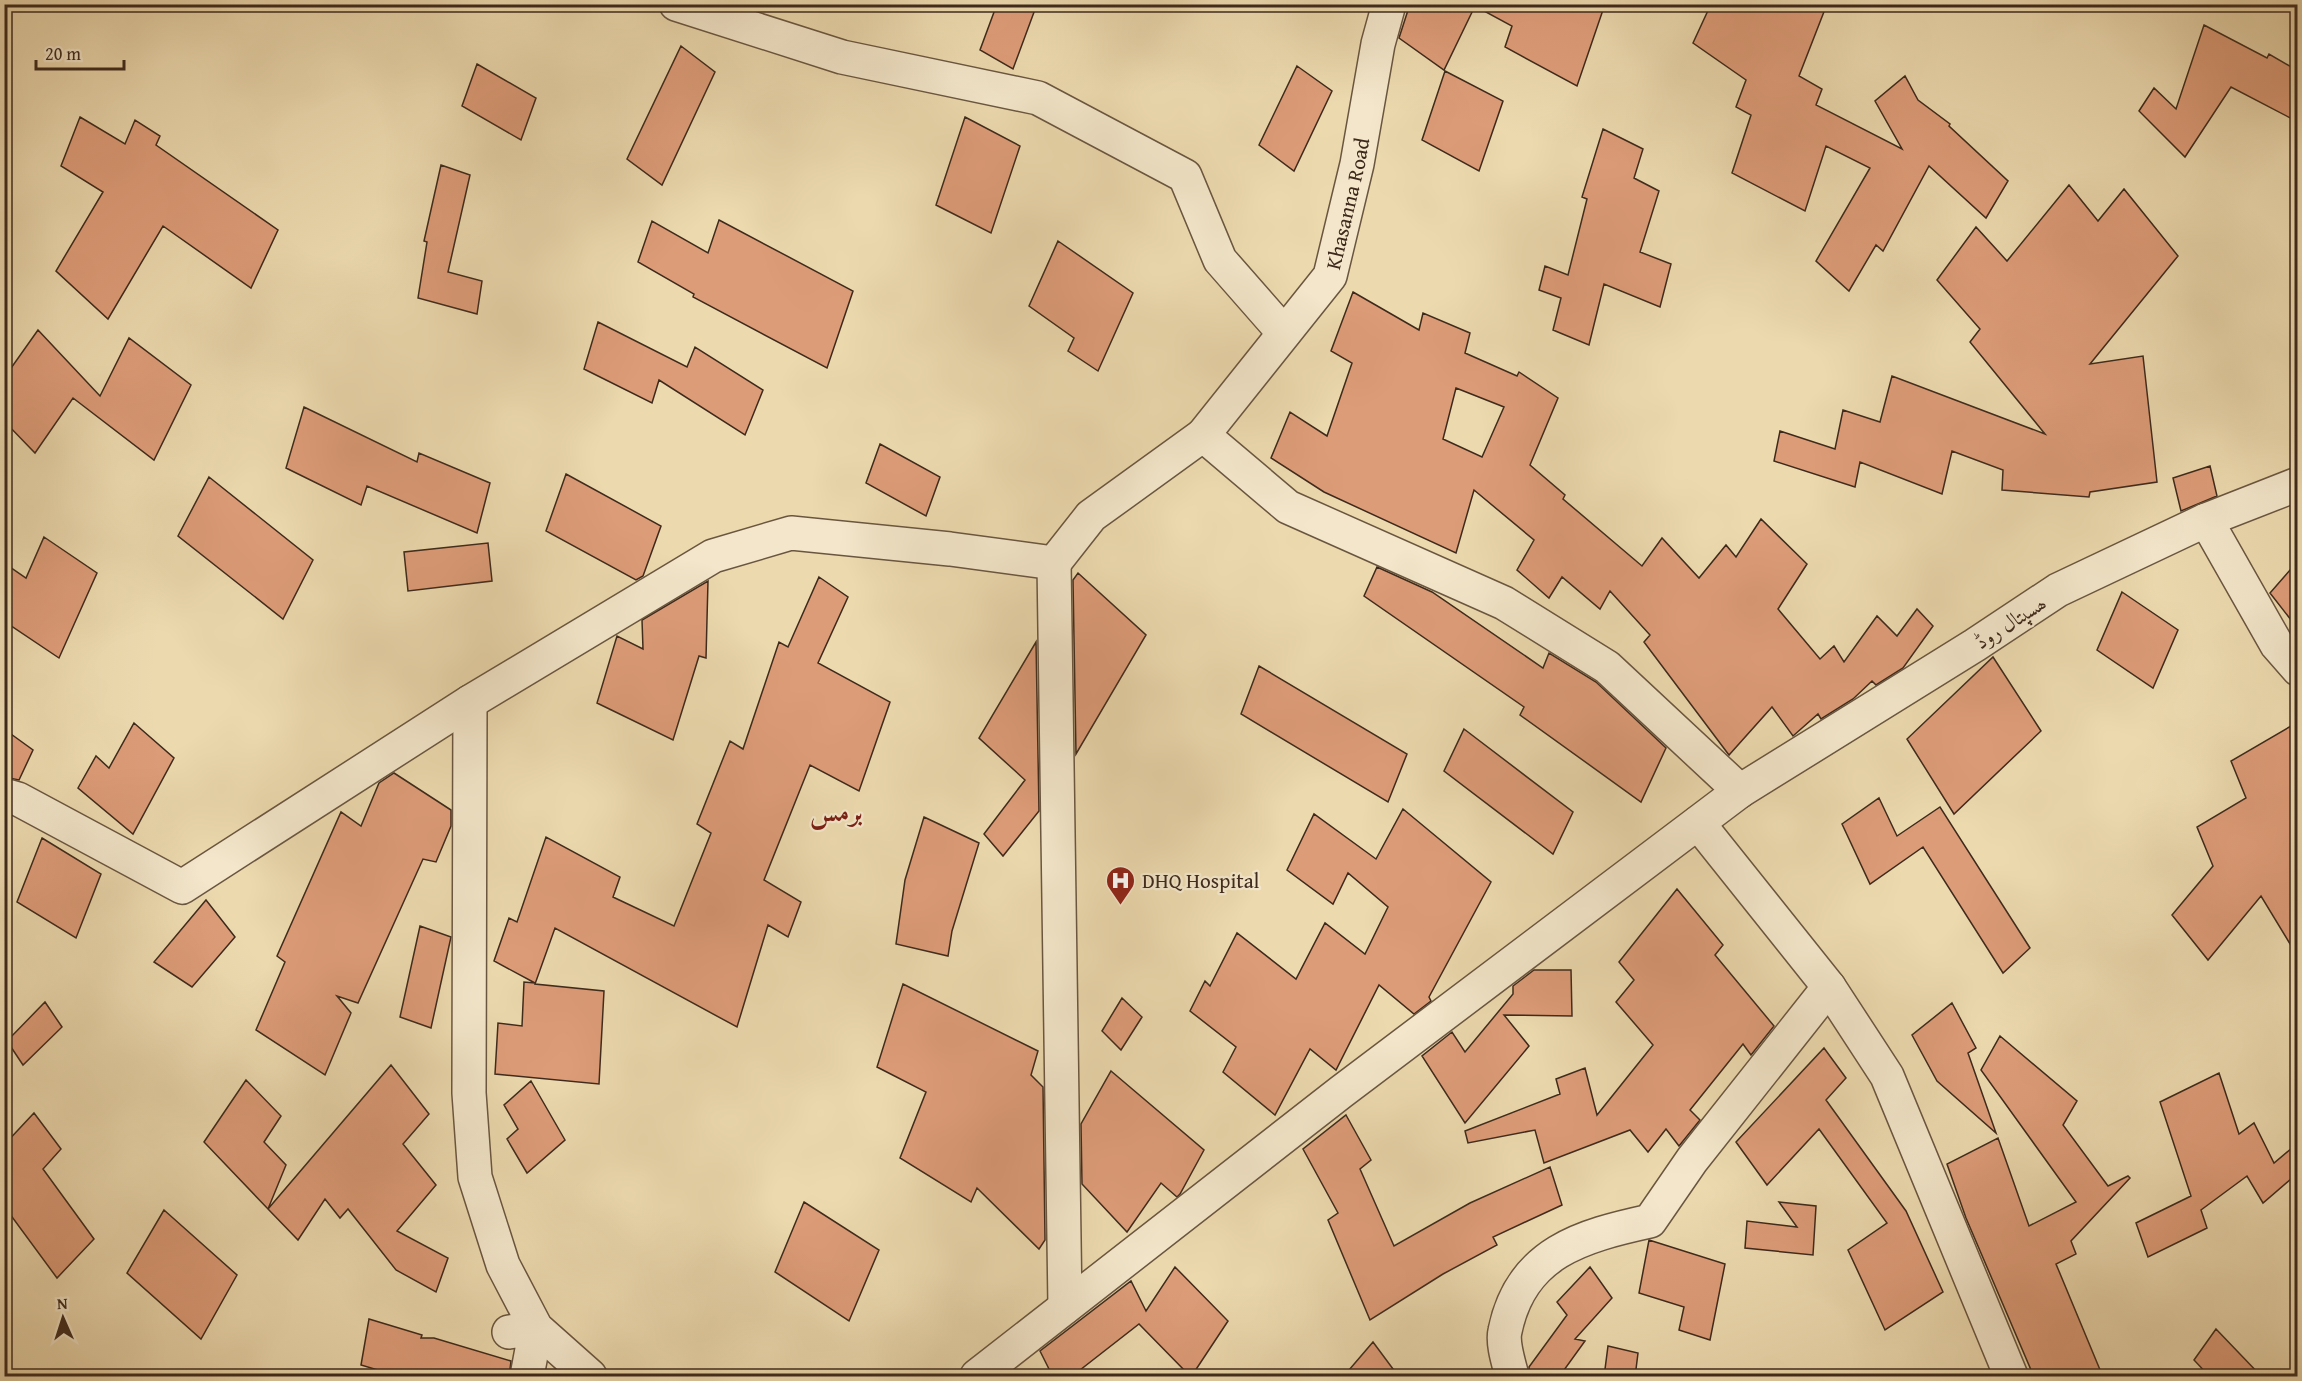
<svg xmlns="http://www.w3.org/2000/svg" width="2302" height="1381" viewBox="0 0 2302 1381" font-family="'Gentium Book Plus',Amiri,serif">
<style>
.building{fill:#dd9c78;stroke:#3e2a1c;stroke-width:1.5;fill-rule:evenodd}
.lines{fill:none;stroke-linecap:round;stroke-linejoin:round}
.minor-casing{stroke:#6a5640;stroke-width:36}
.minor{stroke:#f3e6ca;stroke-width:33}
.labels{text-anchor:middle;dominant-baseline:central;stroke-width:4.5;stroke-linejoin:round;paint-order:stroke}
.street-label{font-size:21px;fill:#3e2a1c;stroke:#f3e6ca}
.poi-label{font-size:21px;fill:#3e2a1c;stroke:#f3e6ca;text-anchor:start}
.district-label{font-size:27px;font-weight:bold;fill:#7a1f14;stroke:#f3e6ca}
</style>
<rect width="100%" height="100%" fill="#ecd9ae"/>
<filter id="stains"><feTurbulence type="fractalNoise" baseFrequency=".00333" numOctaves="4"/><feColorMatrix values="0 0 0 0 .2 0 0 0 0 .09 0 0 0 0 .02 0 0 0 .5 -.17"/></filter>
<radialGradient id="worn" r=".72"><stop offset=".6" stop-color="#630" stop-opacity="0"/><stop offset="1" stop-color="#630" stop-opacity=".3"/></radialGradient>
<!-- building -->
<path class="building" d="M 997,4 L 1037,4 L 1013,69 L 980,50 Z
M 1410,4 L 1605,4 L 1577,86 L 1505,47 L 1512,26 L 1475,6 L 1444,70 L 1399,38 Z
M 1711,4 L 1827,4 L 1799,76 L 1822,89 L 1816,105 L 1902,149 L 1875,101 L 1905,76 L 1918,100 L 1950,124 L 1949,126 L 2008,181 L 1986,218 L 1929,166 L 1883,251 L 1876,245 L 1849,291 L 1816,261 L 1870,168 L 1826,146 L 1805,211 L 1732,173 L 1751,115 L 1736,107 L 1746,80 L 1693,43 Z
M 2204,25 L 2267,58 L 2269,54 L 2298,71 L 2298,122 L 2231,87 L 2185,157 L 2139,111 L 2154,88 L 2176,109 Z
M 681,46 L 715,72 L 662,185 L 627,159 Z
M 477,64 L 536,98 L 521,140 L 462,106 Z
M 1297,66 L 1332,91 L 1294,171 L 1259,145 Z
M 1445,71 L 1503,101 L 1479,171 L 1422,140 Z
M 80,117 L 125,144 L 135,120 L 160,136 L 156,145 L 278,230 L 251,288 L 163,226 L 108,319 L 56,271 L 103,192 L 61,166 Z
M 965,117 L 1020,146 L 991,233 L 936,205 Z
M 1603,129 L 1643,149 L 1634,178 L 1659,191 L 1640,252 L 1671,264 L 1660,307 L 1604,284 L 1589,345 L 1553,330 L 1561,298 L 1539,290 L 1545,266 L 1568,275 L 1587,199 L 1582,197 Z
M 441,165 L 470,175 L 448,272 L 482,281 L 477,314 L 418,298 L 427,242 L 424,241 Z
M 2069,185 L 2098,221 L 2124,189 L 2178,256 L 2090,364 L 2143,356 L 2157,482 L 2090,492 L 2089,497 L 2002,490 L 2003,470 L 1952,451 L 1942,494 L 1860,462 L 1855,487 L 1774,461 L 1780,431 L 1835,449 L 1843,410 L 1880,422 L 1892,376 L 2045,434 L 1970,342 L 1980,329 L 1937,280 L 1976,227 L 2007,261 Z
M 719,220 L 853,291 L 827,368 L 693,297 L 694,294 L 638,262 L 652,221 L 708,253 Z
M 1058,241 L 1133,293 L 1098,371 L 1068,351 L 1074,338 L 1029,306 Z
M 1353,292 L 1419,330 L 1423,313 L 1470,333 L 1465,353 L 1517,376 L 1519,372 L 1558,398 L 1530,465 L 1565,495 L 1563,499 L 1642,566 L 1662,538 L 1699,578 L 1726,545 L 1736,557 L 1761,519 L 1807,564 L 1778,609 L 1820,659 L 1834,646 L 1844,662 L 1877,616 L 1897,636 L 1917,609 L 1933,626 L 1903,668 L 1876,685 L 1872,681 L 1853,699 L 1821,719 L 1818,714 L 1793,736 L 1772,707 L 1729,755 L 1644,642 L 1650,635 L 1610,591 L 1600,609 L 1562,577 L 1549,598 L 1517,570 L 1534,540 L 1474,490 L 1456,553 L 1324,492 L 1271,458 L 1290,412 L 1327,436 L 1352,363 L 1331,351 ZM 1456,388 L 1504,407 L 1482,457 L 1443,439 Z
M 598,322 L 687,367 L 695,347 L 763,390 L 745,435 L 659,380 L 652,403 L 584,369 Z
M 38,330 L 100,396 L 129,338 L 191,385 L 154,460 L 73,398 L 35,453 L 4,421 L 4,378 Z
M 304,407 L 417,462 L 419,453 L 490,483 L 477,533 L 367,486 L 361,505 L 286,468 Z
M 880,444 L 940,477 L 926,516 L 866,483 Z
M 2210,466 L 2217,496 L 2181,511 L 2173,478 Z
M 566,474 L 661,526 L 643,576 L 636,580 L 546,531 Z
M 209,477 L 313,560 L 283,619 L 178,536 Z
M 44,537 L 97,573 L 59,658 L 4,621 L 4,563 L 26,578 Z
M 488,543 L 492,581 L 408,591 L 404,552 Z
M 2298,561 L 2298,629 L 2270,593 Z
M 1377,567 L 1432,592 L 1543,668 L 1549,653 L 1596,682 L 1666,748 L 1641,802 L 1520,715 L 1524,707 L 1364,596 Z
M 1078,573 L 1146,635 L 1076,754 L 1073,580 Z
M 819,577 L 848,597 L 818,663 L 890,702 L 859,791 L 810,765 L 764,880 L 801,902 L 788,937 L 768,925 L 737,1027 L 555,928 L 535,984 L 604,991 L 599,1084 L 495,1074 L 498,1023 L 522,1026 L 524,982 L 535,983 L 494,961 L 509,918 L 517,922 L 546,837 L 620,877 L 613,897 L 674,926 L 711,833 L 697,824 L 730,741 L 743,749 L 779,642 L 788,647 Z
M 708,581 L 706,658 L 699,656 L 673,740 L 597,703 L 617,636 L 643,649 L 642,620 Z
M 2122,592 L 2178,630 L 2153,688 L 2097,650 Z
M 1036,642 L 1039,811 L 1003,856 L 984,834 L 1025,780 L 979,738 Z
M 1993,657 L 2041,731 L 1954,814 L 1907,739 Z
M 1259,666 L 1407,754 L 1388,802 L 1241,714 Z
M 2298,722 L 2298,957 L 2261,896 L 2208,960 L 2172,915 L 2213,866 L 2197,827 L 2246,798 L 2231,761 Z
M 134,723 L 174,758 L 133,834 L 78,788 L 96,756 L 109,768 Z
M 4,729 L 33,750 L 19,780 L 4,777 Z
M 1464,729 L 1573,812 L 1553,854 L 1444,771 Z
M 394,773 L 451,810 L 451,826 L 436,862 L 423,859 L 358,1003 L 337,996 L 351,1013 L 325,1075 L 256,1030 L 285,962 L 277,956 L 341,812 L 361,826 L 379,783 Z
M 1879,798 L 1897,836 L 1940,807 L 2030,948 L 2003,973 L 1923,847 L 1870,884 L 1842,824 Z
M 1403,809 L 1491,882 L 1429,997 L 1431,1001 L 1414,1014 L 1379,985 L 1336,1070 L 1310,1049 L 1275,1115 L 1223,1072 L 1236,1047 L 1190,1011 L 1205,981 L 1210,986 L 1237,933 L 1296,979 L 1325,923 L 1365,954 L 1388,907 L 1348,873 L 1333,904 L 1287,870 L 1314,814 L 1376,859 Z
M 924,817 L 979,843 L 952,931 L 948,956 L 896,944 L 905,880 Z
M 42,838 L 101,874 L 76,938 L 17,902 Z
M 1677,889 L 1723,945 L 1715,955 L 1774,1026 L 1751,1055 L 1743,1044 L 1690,1110 L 1700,1120 L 1679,1146 L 1666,1129 L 1648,1152 L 1630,1130 L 1544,1163 L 1535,1130 L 1468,1143 L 1465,1131 L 1560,1094 L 1556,1079 L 1585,1068 L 1597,1115 L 1653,1045 L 1616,1002 L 1634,980 L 1619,962 Z
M 206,900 L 235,937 L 192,987 L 154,962 Z
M 420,926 L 451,937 L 431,1028 L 400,1017 Z
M 1534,970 L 1571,970 L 1572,1016 L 1504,1015 L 1529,1046 L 1465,1123 L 1422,1056 L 1452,1032 L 1465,1052 L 1513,994 L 1513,986 Z
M 903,984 L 1038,1051 L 1031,1075 L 1043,1087 L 1045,1240 L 1039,1249 L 977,1188 L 971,1202 L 900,1158 L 926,1092 L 877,1067 Z
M 1122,998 L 1142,1017 L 1121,1050 L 1102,1031 Z
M 45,1002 L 62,1027 L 23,1065 L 7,1041 Z
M 1952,1003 L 1976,1048 L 1968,1053 L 1996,1133 L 1937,1081 L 1912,1035 Z
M 2000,1036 L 2077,1101 L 2063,1125 L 2108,1186 L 2128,1176 L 2130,1178 L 2071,1241 L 2076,1254 L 2056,1264 L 2103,1377 L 2034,1377 L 1966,1218 L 1947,1164 L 1998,1138 L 2029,1226 L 2076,1202 L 1981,1070 Z
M 1824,1048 L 1846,1078 L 1826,1100 L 1906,1211 L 1943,1292 L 1885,1330 L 1848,1250 L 1887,1223 L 1819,1129 L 1767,1185 L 1736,1142 Z
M 391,1065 L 429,1114 L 403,1144 L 436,1185 L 397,1231 L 448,1258 L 436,1292 L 396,1270 L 348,1209 L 340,1218 L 325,1199 L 298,1240 L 268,1209 Z
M 1111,1071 L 1204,1150 L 1180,1194 L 1177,1197 L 1161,1183 L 1127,1232 L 1082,1184 L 1081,1124 Z
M 2219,1073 L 2239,1134 L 2254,1123 L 2274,1163 L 2298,1143 L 2298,1173 L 2263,1203 L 2247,1176 L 2201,1210 L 2207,1228 L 2148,1257 L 2136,1223 L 2191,1196 L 2160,1102 Z
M 246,1080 L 281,1116 L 264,1142 L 286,1165 L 268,1209 L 204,1142 Z
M 531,1081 L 565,1140 L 527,1173 L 507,1139 L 518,1129 L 504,1105 Z
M 34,1113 L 61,1149 L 43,1169 L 94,1239 L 57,1278 L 4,1206 L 4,1145 Z
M 1346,1115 L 1371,1160 L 1360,1169 L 1394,1246 L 1470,1203 L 1550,1167 L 1562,1205 L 1493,1237 L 1497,1245 L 1443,1274 L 1370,1320 L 1328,1220 L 1338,1213 L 1303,1149 Z
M 804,1202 L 879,1250 L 849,1321 L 775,1272 Z
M 1779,1202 L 1816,1206 L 1813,1255 L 1745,1248 L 1747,1221 L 1797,1227 Z
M 164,1210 L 237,1275 L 201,1339 L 127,1273 Z
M 1649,1240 L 1725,1264 L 1710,1340 L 1679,1330 L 1684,1307 L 1639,1293 Z
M 1175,1267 L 1228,1321 L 1191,1377 L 1139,1324 L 1071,1377 L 1053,1377 L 1040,1351 L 1131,1281 L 1146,1311 Z
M 1590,1267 L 1612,1298 L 1575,1339 L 1585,1341 L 1559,1377 L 1530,1377 L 1529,1367 L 1567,1315 L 1557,1302 Z
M 369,1319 L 422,1335 L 421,1338 L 434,1338 L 511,1361 L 509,1377 L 388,1377 L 388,1373 L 361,1365 Z
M 2216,1329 L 2262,1377 L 2210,1377 L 2194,1360 Z
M 1373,1342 L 1399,1377 L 1343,1377 Z
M 1608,1346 L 1638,1353 L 1635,1377 L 1604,1377 Z"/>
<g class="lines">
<defs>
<g id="minor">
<path d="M 676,4 L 842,57 L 1038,98 L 1185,176 L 1220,260 L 1284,333"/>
<path id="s1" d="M 1203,435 L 1330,276 L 1357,164 L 1378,44 L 1389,4"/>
<path d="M 2206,520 L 2277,645 L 2298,669"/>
<path d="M 1054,563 L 1065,1307"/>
<path d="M 470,702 L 469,1093 L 475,1177 L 503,1265 L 536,1328 L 590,1376"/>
<path d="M 4,795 L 18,799 L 182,887 L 470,702 L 713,556 L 791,533 L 950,549 L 1054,563 L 1091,516 L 1203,435 L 1288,507 L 1504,603 L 1607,667 L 1740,791"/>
<path d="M 1698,823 L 1829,987 L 1887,1076 L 2011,1376"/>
<path d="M 509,1332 L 536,1328 L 527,1376"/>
<path d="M 977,1376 L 1341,1092 L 1740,791 L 1975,645 L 2058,590 L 2206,520 L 2298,484"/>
<path d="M 1512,1376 C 1509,1364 1502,1343 1505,1331 C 1521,1252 1582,1236 1650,1221 L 1692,1160 L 1829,987"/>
</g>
</defs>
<!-- minor casing -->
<use href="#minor" class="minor-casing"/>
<!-- minor -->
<use href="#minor" class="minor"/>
</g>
<!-- icons -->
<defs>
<symbol id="hospital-pin" viewBox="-11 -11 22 30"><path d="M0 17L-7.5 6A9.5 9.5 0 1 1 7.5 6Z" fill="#8f2418" stroke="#f3e6ca"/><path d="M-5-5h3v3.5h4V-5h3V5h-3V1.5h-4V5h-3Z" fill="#fff"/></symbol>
</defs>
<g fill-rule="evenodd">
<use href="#hospital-pin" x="1104" y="864" width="33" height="45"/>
</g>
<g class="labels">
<!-- street labels -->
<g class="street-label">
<text stroke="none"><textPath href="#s1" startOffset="278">Khasanna Road</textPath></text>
<text transform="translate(2010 622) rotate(-33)">ھسپتال روڈ</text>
</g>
<!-- poi labels -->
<g class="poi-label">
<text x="1142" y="880">DHQ Hospital</text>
</g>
<!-- district labels -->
<g class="district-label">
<text x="836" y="811">برمس</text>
</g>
</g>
<!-- margin -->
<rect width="2302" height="1381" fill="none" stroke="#ecd9ae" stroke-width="24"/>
<rect x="6" y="6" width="2290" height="1369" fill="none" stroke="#3e2a1c" stroke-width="3"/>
<rect x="12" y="12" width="2278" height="1357" fill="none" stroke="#3e2a1c" stroke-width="1.5"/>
<!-- north arrow -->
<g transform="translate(63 1318) rotate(357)" stroke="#f3e6ca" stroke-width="4.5" paint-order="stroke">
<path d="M0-4.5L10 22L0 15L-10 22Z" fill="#3e2a1c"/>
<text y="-9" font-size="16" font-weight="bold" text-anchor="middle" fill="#3e2a1c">N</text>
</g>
<!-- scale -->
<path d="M36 60v9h88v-9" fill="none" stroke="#3e2a1c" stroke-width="3"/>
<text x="45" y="60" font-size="18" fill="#3e2a1c" stroke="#f3e6ca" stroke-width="4.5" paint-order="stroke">20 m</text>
<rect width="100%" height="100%" filter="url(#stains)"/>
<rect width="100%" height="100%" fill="url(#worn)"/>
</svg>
